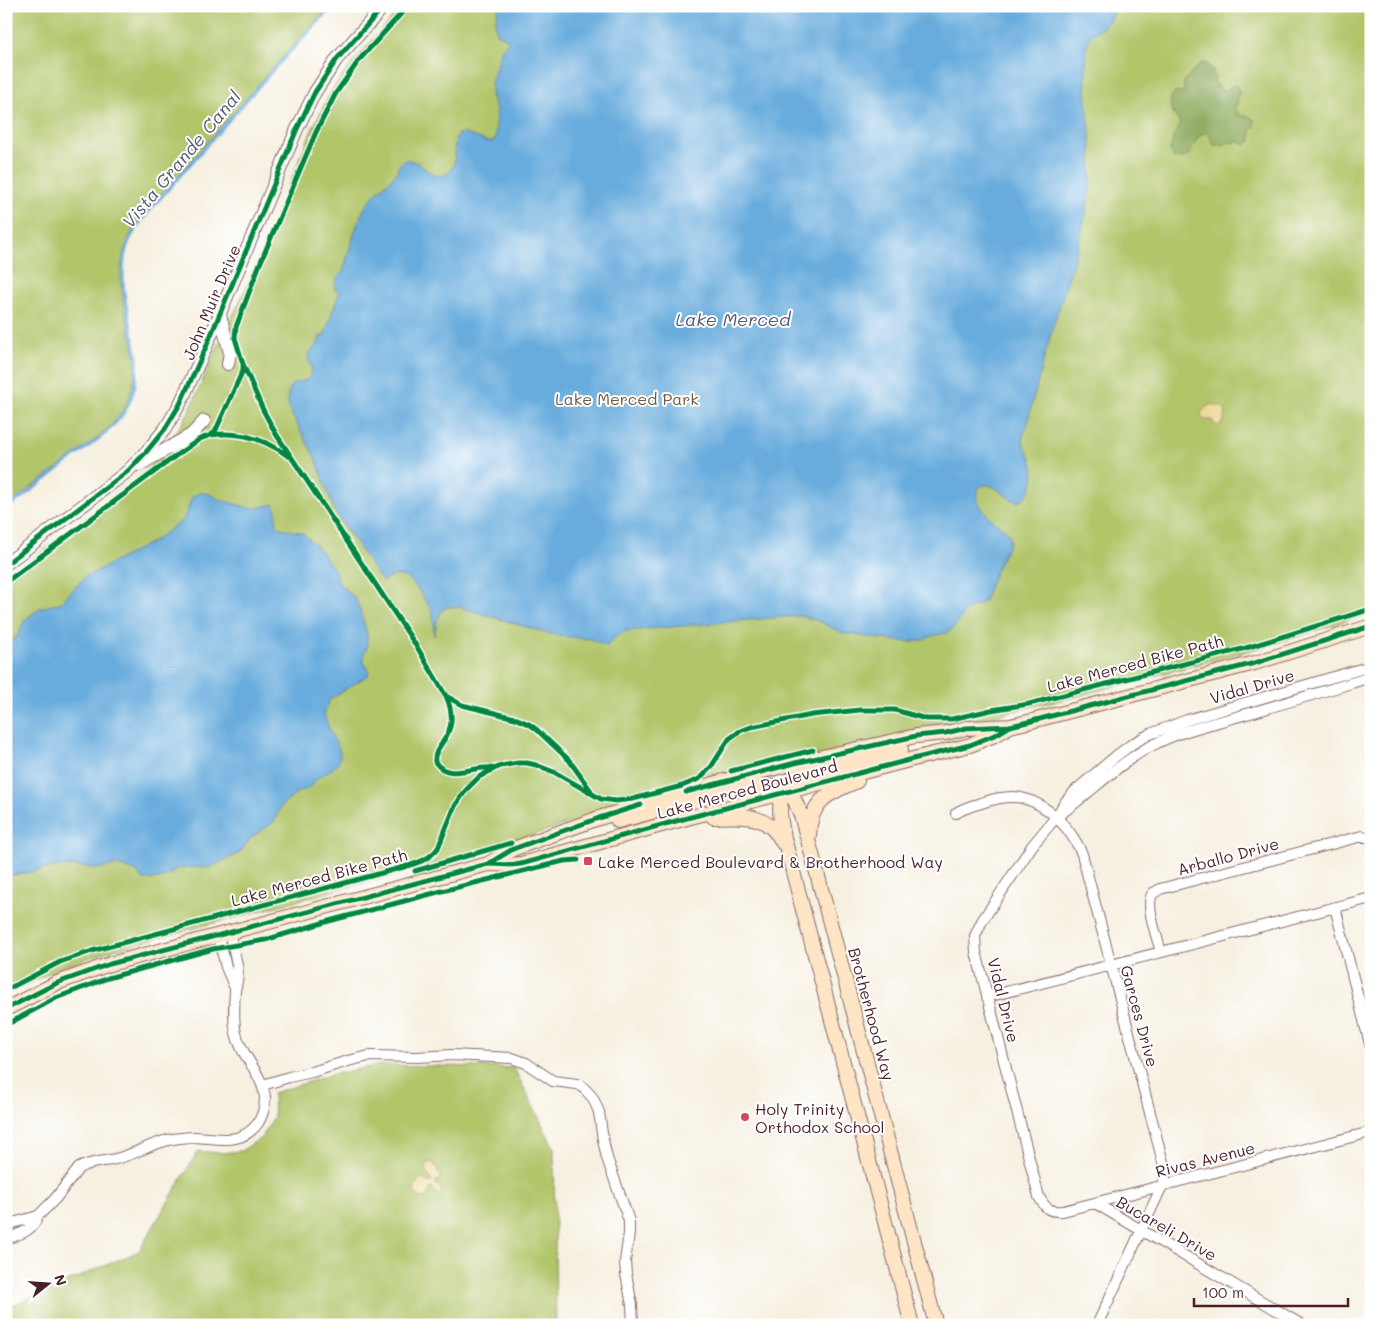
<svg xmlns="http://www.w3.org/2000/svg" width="1377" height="1331" viewBox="0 0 1377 1331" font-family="Mali,sans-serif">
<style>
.green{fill:#b1c569;stroke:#7e724a}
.forest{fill:#8caa5d;stroke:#6b6444}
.sand{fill:#eeda9e;stroke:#9c7c64}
.water{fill:#67acdd;stroke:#586684}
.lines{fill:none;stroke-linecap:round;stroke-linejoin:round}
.stream{stroke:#67acdd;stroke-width:3}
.minor-casing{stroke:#86686a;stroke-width:12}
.tertiary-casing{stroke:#86686a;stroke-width:14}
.secondary-casing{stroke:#86686a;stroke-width:16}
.minor{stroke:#fff;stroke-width:10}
.tertiary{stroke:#fff;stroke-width:12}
.secondary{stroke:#fde5c5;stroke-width:14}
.cycleway-casing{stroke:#fff;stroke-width:8}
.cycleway{stroke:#00873e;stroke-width:5}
.poi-dot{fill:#d1495b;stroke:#fff;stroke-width:2}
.labels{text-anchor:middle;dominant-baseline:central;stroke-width:4;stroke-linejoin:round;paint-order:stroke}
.street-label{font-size:16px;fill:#4a1f2b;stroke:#fff}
.park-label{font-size:16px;fill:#6e5941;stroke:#fff}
.poi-label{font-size:16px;fill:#4a1f2b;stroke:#fff;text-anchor:start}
.water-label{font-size:18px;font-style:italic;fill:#565772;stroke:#fff}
</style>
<rect width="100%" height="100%" fill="#fff"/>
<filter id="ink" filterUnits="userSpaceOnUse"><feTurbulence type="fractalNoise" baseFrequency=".02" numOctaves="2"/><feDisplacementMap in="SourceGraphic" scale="10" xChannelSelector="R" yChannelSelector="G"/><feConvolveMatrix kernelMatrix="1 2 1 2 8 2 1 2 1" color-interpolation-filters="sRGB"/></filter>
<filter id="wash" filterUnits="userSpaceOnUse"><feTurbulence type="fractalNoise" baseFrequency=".0096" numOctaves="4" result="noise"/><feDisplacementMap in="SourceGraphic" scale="20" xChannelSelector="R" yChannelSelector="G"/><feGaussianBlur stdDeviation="1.12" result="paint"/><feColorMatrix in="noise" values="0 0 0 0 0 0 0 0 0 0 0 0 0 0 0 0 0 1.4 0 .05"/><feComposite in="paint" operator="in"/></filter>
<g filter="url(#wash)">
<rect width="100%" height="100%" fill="#f6f0e0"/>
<!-- green -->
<path class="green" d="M 6,6 L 330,6 L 271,70 L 149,208 C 104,260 124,296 135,357 C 136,375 133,393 124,409 C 111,430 90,443 71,458 C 49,474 28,490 6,506 Z
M 403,6 L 1371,6 L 1371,613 L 1270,645 L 1074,697 L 935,729 L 622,807 L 479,852 L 109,951 L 62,967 L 6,994 L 6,579 L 136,481 L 160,455 L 183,422 L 190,409 L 217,348 L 252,276 L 310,134 L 327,99 L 337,83 L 348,68 Z
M 379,1065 C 424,1066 469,1066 514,1068 L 554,1148 L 556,1325 L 6,1325 L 6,1308 L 139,1251 L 198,1151 L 220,1153 L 241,1151 L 261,1138 L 274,1117 L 273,1093 L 334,1074 Z"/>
<!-- forest -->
<path class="forest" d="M 1204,63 C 1223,73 1205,82 1224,91 L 1233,85 L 1237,86 L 1239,92 L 1236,110 L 1240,116 L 1248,116 L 1254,120 L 1255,126 L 1251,130 L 1251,141 L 1246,145 L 1238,141 L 1234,143 L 1229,142 L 1223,145 L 1214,145 L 1208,133 L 1206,132 L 1199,136 L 1193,145 L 1191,153 L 1183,158 L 1174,157 L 1170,152 L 1174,134 L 1178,130 L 1180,124 C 1177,115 1167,110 1171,98 C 1171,96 1174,93 1176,92 C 1179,91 1182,92 1184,91 L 1184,81 L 1200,64 Z"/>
<!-- sand -->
<path class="sand" d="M 1213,404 L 1216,406 L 1222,406 L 1226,411 L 1224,421 L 1219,426 L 1215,425 L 1212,420 L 1204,420 L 1201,416 C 1201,410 1208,405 1213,404 Z
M 430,1162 L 435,1165 L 438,1169 L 438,1173 L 441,1174 L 440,1180 L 436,1181 L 436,1185 L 441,1188 L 442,1191 L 441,1193 L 437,1195 L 433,1189 L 431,1188 C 426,1195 430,1199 419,1197 L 415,1193 L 414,1188 L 418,1180 L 422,1178 L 429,1183 L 432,1182 L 426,1171 L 427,1163 Z"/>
<!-- water -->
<path class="water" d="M 499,6 L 1115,6 C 1112,13 1110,22 1104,26 C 1098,31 1091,33 1088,41 C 1085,49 1086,59 1086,67 C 1084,104 1094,140 1091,177 C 1088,219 1074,258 1062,298 C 1050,334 1041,370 1031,407 C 1030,412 1029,418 1028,423 C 1026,430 1022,434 1023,442 C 1024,447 1028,451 1030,456 C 1037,472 1035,493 1018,502 C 1016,501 1013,500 1011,499 C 1003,495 984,473 977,493 C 974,504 992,520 1000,526 C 1004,530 1009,531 1010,537 C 1011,542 1007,547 1005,551 C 996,567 991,584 984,601 L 978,605 L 971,607 L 964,613 L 954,628 L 946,633 L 932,636 L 921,641 L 910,642 L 875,638 L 843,633 L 818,621 L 802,616 L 782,617 L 626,631 L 614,638 L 607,646 L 590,639 L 559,636 L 543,632 L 460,607 C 437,604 438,619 434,636 C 434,629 434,623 433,616 C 432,609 428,604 424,599 C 413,581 403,567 382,582 L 335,512 L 316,459 L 292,415 L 288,403 L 288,393 L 292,384 L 298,382 L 307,380 C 316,370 309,366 308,354 L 318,344 L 320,336 L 324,336 L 340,291 L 334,289 L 337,278 L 343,272 C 350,249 356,219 370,200 C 377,191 386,185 394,176 C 399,170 398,160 408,160 C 422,160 433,184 448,173 C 460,163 451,145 458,134 L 463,133 L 489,142 L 493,141 L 496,138 L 496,110 L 491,94 L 491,83 L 502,49 L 509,41 L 497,33 L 495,23 Z
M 200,492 L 210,494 L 220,500 L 250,508 L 261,507 L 274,504 L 276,510 L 277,527 L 303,533 L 320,550 L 335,571 L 339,584 L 356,599 L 367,633 L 367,647 L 364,654 L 364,663 L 369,671 L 368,675 L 330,699 L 324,714 C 326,719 327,724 329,729 C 337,747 350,759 327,772 C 320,776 313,780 310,788 L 298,792 L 281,806 L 274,822 L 252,837 L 239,853 L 209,868 L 197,867 L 178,868 L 170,874 L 159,879 L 146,880 L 141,878 L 136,871 L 117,865 L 97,869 L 87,867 L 57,866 L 32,872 L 6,876 L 6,645 L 17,637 L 24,621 L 40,608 L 60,603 L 85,577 L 154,541 L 184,519 L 192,497 Z"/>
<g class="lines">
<!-- stream -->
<path class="stream" d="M 6,509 C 28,493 49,477 70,460 C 90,445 113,431 126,409 C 135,393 138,375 137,357 C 131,320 114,277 129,241 C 134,229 143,219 151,209 L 272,71 L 333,6"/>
</g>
</g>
<g filter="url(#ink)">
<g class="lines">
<defs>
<path id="minor" d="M 1371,666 L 1187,720 L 1150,734 L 1132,744 L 1116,756 L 1076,790 L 1066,801 L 1056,817 L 1032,846 L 982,921 L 975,936 L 976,952 L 1039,1197 C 1046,1209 1049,1212 1063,1211 L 1371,1132
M 956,813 C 964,808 972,806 981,803 C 993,799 1009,795 1022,798 C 1050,805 1071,829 1082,854 L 1164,1166 L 1165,1176 L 1162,1186 L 1097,1325
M 1059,815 C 1091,793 1118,763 1153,745 C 1181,730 1213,724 1243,715 C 1286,703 1328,690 1371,677
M 1335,907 L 1371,1048
M 218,935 L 226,967 L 235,988
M 1161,952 C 1158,940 1144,904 1153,893 C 1154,893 1159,890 1160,889 L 1362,836 L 1371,838
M 987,997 L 1371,898
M 263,1085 L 289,1077 L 312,1072 L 348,1061 L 369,1056 L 418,1057 L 452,1055 L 512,1058 L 526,1063 L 553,1081 L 577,1084 L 582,1086 L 593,1098 L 599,1112 L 603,1140 L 607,1158 L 629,1221 L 629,1233 L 625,1262 L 626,1274 L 632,1305 L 633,1325
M 1095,1203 L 1302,1325
M 6,1225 L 38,1216 L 55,1199 L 79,1168 C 91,1161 106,1162 119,1158 C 138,1153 154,1142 173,1139 C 180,1138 188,1137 195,1137 C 219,1138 241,1146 258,1123 C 263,1115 265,1107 265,1098 C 263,1073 241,1057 236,1033 C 233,1019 234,1005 235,991 C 236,985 238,979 238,973 C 237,959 232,945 229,932
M 6,1239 C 22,1233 31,1232 38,1216"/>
<path id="tertiary" d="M 220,315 L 230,353 L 228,364
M 139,465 L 184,439 L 192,434 L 204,421
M 6,564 L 128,471 L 147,451 L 165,429 L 180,404 L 206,347 L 297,129 L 315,92 L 337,59 L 384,6"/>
<path id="secondary" d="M 901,749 L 801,775 C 766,789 784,837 791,864 L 912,1325
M 713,817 C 743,816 767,812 783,843
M 618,821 L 739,789 L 760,786 L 780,787 L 787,790 L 794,799 L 801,815 L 813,858 L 936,1325
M 809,835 C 810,801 828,793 857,781
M 488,864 L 513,849 L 599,818 L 724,781 L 795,763 L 916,736 L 946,733 L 966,728 L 1010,726 L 1032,721 L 1255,663 L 1371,626
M 6,1009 L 57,983 L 110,964 L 488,864 L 511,865 L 521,864 L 687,818 L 913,759 L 970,745 L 997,734 L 1010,726"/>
</defs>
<!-- minor casing -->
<use href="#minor" class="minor-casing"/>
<!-- tertiary casing -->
<use href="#tertiary" class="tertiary-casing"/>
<!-- secondary casing -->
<use href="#secondary" class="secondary-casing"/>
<!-- minor -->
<use href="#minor" class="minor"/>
<!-- tertiary -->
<use href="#tertiary" class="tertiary"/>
<!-- secondary -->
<use href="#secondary" class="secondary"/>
<defs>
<path id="cycleway" d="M 243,364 L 263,410 L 276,434 L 417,647 L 446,696 L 462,705 L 515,718 L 529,724 L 536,729 L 569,760 L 591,791
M 211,435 C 239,431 265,439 288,456
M 6,564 L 128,471 L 147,451 L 165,429 L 180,404 L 206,347 L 297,129 L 315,92 L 337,59 L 384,6
M 6,582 L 181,452 L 200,439 L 211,435 L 215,432 L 243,370 L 243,364 L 235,338 L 236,327 L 259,266 L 316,132 L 336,93 L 360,59 L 408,6
M 446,696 C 454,714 453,728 442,743 C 438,749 434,754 435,762 C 449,782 473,765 492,768
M 731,771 L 813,750
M 686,792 L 795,763 L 916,736 L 946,733 L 966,728 L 1010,726 L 1032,721 L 1255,663 L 1371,626
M 488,864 L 513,849 L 599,818 L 641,805
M 415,871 L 511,843
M 6,990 L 60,962 L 92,951 L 404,867 C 417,863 429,860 438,848 L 455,806 L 466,790 L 479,777 L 494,769 L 501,766 L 518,763 L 527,763 L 536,765 L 554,772 L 601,799 L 616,801 L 633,799 L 682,786 L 699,779 L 711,767 L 729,739 L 740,731 L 751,727 L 812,715 L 860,710 L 895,710 L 926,719 L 952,719 L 991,710 L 1029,704 L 1246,648 L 1371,609
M 6,1009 L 57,983 L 110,964 L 488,864 L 511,865 L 521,864 L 687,818 L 913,759 L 970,745 L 997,734 L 1010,726
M 6,1025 L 56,998 L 108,978 L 213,949 L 265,940 L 329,921 L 442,891 L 564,861 L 578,860"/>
</defs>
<!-- cycleway casing -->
<use href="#cycleway" class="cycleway-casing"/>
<!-- cycleway -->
<use href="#cycleway" class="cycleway"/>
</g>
</g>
<!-- markers -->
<g class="poi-dot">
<rect x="583" y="856" width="10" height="10" rx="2.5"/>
<circle cx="745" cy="1117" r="5"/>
</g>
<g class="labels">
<!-- street labels -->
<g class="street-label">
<text transform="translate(211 302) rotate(-67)">John Muir Drive</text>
<text transform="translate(1135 663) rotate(-15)">Lake Merced Bike Path</text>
<text transform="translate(1252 686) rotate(-16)">Vidal Drive</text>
<text transform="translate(747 789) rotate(-15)">Lake Merced Boulevard</text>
<text transform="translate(1228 856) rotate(-15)">Arballo Drive</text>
<text transform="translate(319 877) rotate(-15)">Lake Merced Bike Path</text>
<text transform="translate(1004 1000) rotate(76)">Vidal Drive</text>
<text transform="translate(872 1014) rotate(75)">Brotherhood Way</text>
<text transform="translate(1140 1016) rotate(75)">Garces Drive</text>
<text transform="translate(1205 1159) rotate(-14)">Rivas Avenue</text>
<text transform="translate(1167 1228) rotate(30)">Bucareli Drive</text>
</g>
<!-- park labels -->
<g class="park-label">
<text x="627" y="398">Lake Merced Park</text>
</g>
<!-- poi labels -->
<g class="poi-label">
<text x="598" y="861">Lake Merced Boulevard &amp; Brotherhood Way</text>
<text x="755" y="1108">Holy Trinity<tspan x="755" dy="18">Orthodox School</tspan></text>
</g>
<!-- water labels -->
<g class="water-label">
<text transform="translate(181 159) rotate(-50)">Vista Grande Canal</text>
<text x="733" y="319">Lake Merced</text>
</g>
</g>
<!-- margin -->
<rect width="1377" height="1331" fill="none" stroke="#fff" stroke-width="25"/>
<!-- north arrow -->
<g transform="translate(48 1284) rotate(73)" stroke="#ffffff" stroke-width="4" paint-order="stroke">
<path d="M0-4L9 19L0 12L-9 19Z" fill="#4a1f2b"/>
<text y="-8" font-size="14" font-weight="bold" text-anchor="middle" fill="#4a1f2b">N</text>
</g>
<!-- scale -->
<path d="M1194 1298v8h154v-8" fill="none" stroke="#4a1f2b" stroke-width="2.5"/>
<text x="1202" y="1298" font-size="15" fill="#4a1f2b" stroke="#ffffff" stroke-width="4" paint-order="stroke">100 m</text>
</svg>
